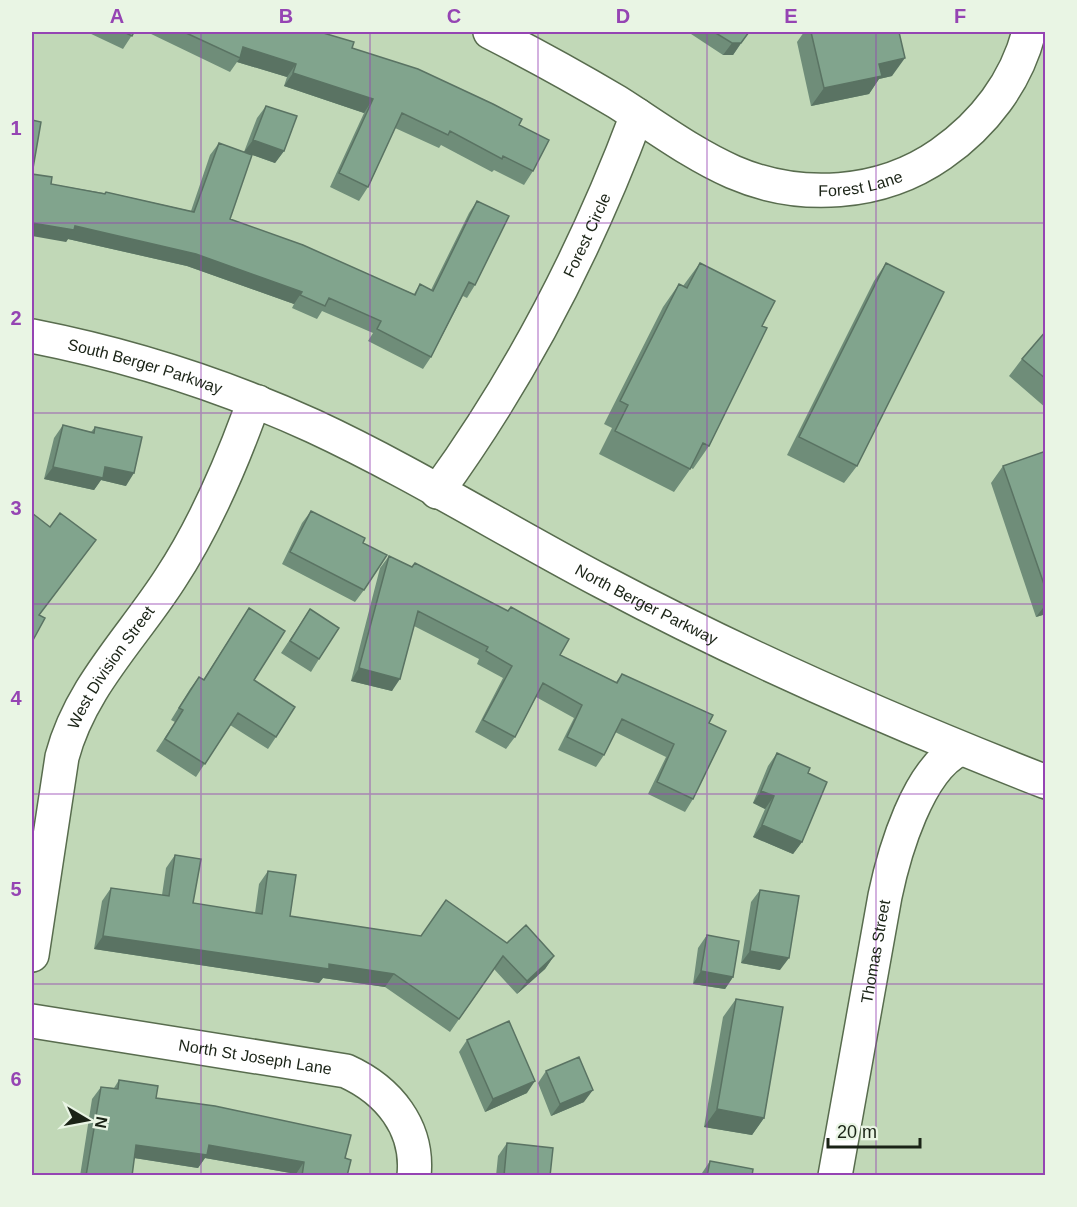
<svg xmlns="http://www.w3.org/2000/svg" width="1077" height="1207" viewBox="0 0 1077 1207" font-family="Arial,sans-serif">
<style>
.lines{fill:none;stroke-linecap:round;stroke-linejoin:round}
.street-casing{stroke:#586c4e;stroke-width:36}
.street{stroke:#fff;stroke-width:33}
.wall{fill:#6f8d79}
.shaded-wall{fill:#5a7363}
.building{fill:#81a48d;stroke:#5a7363;stroke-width:1.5}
.grid{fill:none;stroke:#9544b3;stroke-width:1.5;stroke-opacity:0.55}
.labels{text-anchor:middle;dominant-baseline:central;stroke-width:4.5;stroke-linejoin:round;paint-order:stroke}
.street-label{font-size:16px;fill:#1a2316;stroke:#e9f5e4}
.neatline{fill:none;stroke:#9544b3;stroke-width:2}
.grid-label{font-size:20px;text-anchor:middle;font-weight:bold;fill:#9544b3}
</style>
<rect width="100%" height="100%" fill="#c1d8b7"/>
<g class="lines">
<defs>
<g id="street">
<path id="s1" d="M 490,32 C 533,54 575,77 617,102 C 655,126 692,154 733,172 C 800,201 881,196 941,154 C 984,124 1016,82 1029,32"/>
<path id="s2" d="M 32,336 C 129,355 223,385 313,426 C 412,472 506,531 603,582 C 746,658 895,723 1046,782"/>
<path id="s3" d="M 437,492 C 522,375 586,251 637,115"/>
<path id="s4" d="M 32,955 L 62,757 C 80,688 132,638 170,579 C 203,529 228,472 249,415 L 258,402"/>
<path id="s5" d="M 32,1021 L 346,1071 C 388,1090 419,1127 414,1176"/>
<path id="s6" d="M 835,1176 L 885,896 C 894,853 918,769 960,749"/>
</g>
</defs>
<!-- street casing -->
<use href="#street" class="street-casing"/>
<!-- street -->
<use href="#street" class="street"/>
</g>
<!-- wall -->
<path class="wall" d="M 87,32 L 134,32 L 123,49 Z
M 147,32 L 320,32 L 352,48 L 519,125 L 533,171 L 524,185 L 494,170 L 492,172 L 441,145 L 439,148 L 395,128 L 368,187 L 359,201 L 330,187 L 364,113 L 284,86 L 287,77 L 237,62 L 230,72 Z
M 688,32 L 749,32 L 733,55 L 723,55 Z
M 804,32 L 899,32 L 892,76 L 879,79 L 869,94 L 811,106 L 797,42 Z
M 266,106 L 284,151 L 275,163 L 244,152 L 257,118 Z
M 219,143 L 230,219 L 414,294 L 420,284 L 431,290 L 469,213 L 477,201 L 475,285 L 467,298 L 463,296 L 431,357 L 423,369 L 368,341 L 373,333 L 322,311 L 317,319 L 292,308 L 294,304 L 187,266 L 68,239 L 66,242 L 32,174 L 51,184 L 104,193 L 106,192 L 191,211 L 210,155 Z
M 700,263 L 762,326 L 709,446 L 693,469 L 691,468 L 674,492 L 599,454 L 612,428 L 604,424 L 663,307 L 679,284 L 683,286 Z
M 886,263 L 857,466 L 844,483 L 787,455 L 874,281 Z
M 1046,331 L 1046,408 L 1009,376 L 1022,359 Z
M 63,425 L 91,432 L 95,427 L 126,486 L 101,480 L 94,490 L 44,479 L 54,438 Z
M 1046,451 L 1046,614 L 1036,617 L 991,483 L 1003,466 Z
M 311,511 L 363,543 L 364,590 L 355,602 L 282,564 L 302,523 Z
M 389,556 L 412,567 L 415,563 L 560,655 L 616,682 L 622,674 L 709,723 L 693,799 L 685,812 L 648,794 L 666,757 L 615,732 L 604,755 L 596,767 L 558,750 L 574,718 L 536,697 L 515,737 L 506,749 L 475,732 L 503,678 L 477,664 L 479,659 L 414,626 L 392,691 L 351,681 L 380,568 Z
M 249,608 L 254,680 L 276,737 L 268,749 L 230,725 L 196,777 L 156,751 L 175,722 L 171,720 L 190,689 L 199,677 L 203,680 Z
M 310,609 L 319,659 L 311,672 L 281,653 Z
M 777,753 L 808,773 L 802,842 L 793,854 L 753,837 L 765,809 L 753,803 L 768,766 Z
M 175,855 L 193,903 L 255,913 L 259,884 L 268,871 L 290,916 L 421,936 L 507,943 L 554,956 L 545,969 L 517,994 L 494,969 L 450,1032 L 385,987 L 323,978 L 319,983 L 94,949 L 102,901 L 111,888 L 162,895 L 166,868 Z
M 760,890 L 780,970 L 741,963 L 751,902 Z
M 707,935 L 733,977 L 725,989 L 693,984 L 698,948 Z
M 736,999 L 764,1118 L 752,1135 L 704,1127 L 723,1017 Z
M 467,1040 L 527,1093 L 485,1112 L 459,1052 Z
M 546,1071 L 584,1102 L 551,1116 L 538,1083 Z
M 119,1080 L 156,1098 L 345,1158 L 347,1176 L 295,1176 L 296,1174 L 205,1158 L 198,1168 L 134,1158 L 132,1176 L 80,1176 L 92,1099 L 101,1087 L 114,1088 Z
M 507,1143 L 550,1176 L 496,1176 L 498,1156 Z
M 710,1161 L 752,1176 L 700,1176 Z"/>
<!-- shaded-wall -->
<path class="shaded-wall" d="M 732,43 L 741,43 L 733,55 L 723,55 Z
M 243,47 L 296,64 L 287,77 L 237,62 L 240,58 Z
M 905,58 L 892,76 L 879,79 L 869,94 L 811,106 L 824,88 L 879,64 Z
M 293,73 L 373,99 L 364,113 L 284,86 Z
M 253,140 L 284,151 L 275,163 L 244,152 Z
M 32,223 L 75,226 L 196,254 L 302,292 L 294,304 L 187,266 L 68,239 L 66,242 L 32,236 Z
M 53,467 L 105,467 L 134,473 L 126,486 L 101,480 L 94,490 L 44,479 Z
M 1046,604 L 1046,614 L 1036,617 Z
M 359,668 L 400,679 L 392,691 L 351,681 Z
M 761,791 L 774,796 L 765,809 L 753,803 Z
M 762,825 L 802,842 L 793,854 L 753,837 Z
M 103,936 L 329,964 L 394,974 L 385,987 L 323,978 L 319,983 L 94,949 Z
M 750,951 L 789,958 L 780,970 L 741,963 Z
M 554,956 L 545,969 L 517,994 L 527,981 Z
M 701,971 L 733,977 L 725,989 L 693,984 Z
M 535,1081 L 527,1093 L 485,1112 L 493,1099 Z
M 593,1090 L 584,1102 L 551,1116 L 560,1104 Z
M 717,1109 L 764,1118 L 752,1135 L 704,1127 Z
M 136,1145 L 209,1145 L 304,1162 L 296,1174 L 205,1158 L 198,1168 L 128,1157 Z"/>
<!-- building -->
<path class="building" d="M 124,32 L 134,32 L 132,36 Z
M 184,32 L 320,32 L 354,42 L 352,48 L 418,69 L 493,104 L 522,119 L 519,125 L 549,140 L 533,171 L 503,156 L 502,159 L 450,131 L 448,135 L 402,113 L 368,187 L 339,173 L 373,99 L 293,73 L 296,64 L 243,47 L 240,58 Z
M 714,32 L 749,32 L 741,43 L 732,43 Z
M 811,32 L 899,32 L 905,58 L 879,64 L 882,76 L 824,88 Z
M 266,106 L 297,116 L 284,151 L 253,140 Z
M 32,120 L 41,122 L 32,174 L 52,177 L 51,184 L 105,194 L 106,192 L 194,212 L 219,143 L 252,155 L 230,219 L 303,245 L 415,295 L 420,284 L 433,291 L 477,201 L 509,216 L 475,285 L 469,282 L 431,357 L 377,329 L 381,321 L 329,298 L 325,306 L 300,295 L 302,292 L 196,254 L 75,226 L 74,230 L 32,223 Z
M 700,263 L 775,301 L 762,326 L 767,328 L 709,446 L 703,443 L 690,469 L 615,431 L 628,405 L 620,401 L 679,284 L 687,288 Z
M 886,263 L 944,292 L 857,466 L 799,437 Z
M 1046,331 L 1046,379 L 1022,359 Z
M 63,425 L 94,433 L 95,427 L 142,437 L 134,473 L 105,467 L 103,478 L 53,467 Z
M 1046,451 L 1046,590 L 1003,466 Z
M 311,511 L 365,538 L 363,543 L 387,555 L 364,590 L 290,552 Z
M 32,513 L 50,527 L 60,513 L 96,540 L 39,615 L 45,618 L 32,642 Z
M 389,556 L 412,567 L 415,563 L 508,611 L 511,607 L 569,639 L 560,655 L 617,683 L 622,674 L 713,715 L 709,723 L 726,731 L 693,799 L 657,782 L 674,744 L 622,719 L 604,755 L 567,737 L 582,705 L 543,683 L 515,737 L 483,720 L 512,666 L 486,651 L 488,647 L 418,611 L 400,679 L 359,668 Z
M 249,608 L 285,631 L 254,680 L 295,707 L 276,737 L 238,713 L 205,764 L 165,739 L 183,710 L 179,708 L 199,677 L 204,680 Z
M 310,609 L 339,628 L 319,659 L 290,641 Z
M 777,753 L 810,768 L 808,773 L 827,782 L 802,842 L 762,825 L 774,796 L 761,791 Z
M 175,855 L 201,859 L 193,903 L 262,914 L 268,871 L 296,875 L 290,916 L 421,936 L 446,900 L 507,943 L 526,925 L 554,956 L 527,981 L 503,956 L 459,1019 L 394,974 L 329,964 L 329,969 L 103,936 L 111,888 L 169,896 Z
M 760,890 L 799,896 L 789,958 L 750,951 Z
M 707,935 L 739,941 L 733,977 L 701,971 Z
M 736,999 L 783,1007 L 764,1118 L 717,1109 Z
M 509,1021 L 535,1081 L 493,1099 L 467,1040 Z
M 579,1057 L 593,1090 L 560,1104 L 546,1071 Z
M 119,1080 L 158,1086 L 156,1098 L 215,1106 L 351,1135 L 345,1158 L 351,1160 L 347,1176 L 302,1176 L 304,1162 L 209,1145 L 207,1155 L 136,1145 L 132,1176 L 86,1176 L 101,1087 L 118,1089 Z
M 507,1143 L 553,1148 L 550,1176 L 504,1176 Z
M 710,1161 L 753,1169 L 752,1176 L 707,1176 Z"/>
<!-- grid -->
<path class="grid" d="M 201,32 L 201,1176M 370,32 L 370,1176M 538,32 L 538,1176M 707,32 L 707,1176M 876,32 L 876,1176M 32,223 L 1046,223M 32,413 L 1046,413M 32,604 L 1046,604M 32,794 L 1046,794M 32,984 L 1046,984"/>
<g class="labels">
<!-- street labels -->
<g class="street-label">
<text stroke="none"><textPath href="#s1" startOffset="411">Forest Lane</textPath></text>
<text stroke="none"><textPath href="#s3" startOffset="298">Forest Circle</textPath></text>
<text stroke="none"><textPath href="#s2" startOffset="117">South Berger Parkway</textPath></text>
<text stroke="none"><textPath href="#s2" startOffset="674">North Berger Parkway</textPath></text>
<text stroke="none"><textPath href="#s4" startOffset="303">West Division Street</textPath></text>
<text stroke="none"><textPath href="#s6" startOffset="228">Thomas Street</textPath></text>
<text stroke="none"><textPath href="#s5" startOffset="226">North St Joseph Lane</textPath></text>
</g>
</g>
<!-- border -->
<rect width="1077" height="1207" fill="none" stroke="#e9f5e4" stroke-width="66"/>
<!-- north arrow -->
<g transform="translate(87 1120) rotate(100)" stroke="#e9f5e4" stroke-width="4.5" paint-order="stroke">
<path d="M0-4.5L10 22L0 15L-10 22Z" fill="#1a2316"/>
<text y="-9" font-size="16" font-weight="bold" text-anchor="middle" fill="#1a2316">N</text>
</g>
<!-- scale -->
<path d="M828 1138v9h92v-9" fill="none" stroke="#1a2316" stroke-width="3"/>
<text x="837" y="1138" font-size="18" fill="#1a2316" stroke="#e9f5e4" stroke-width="4.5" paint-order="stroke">20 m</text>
<rect x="33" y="33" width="1011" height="1141" class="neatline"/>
<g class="grid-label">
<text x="117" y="23">A</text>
<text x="286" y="23">B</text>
<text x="454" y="23">C</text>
<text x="623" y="23">D</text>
<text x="791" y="23">E</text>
<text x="960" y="23">F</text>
<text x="16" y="135">1</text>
<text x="16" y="325">2</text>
<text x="16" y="515">3</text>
<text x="16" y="705">4</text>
<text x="16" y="896">5</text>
<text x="16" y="1086">6</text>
</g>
</svg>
